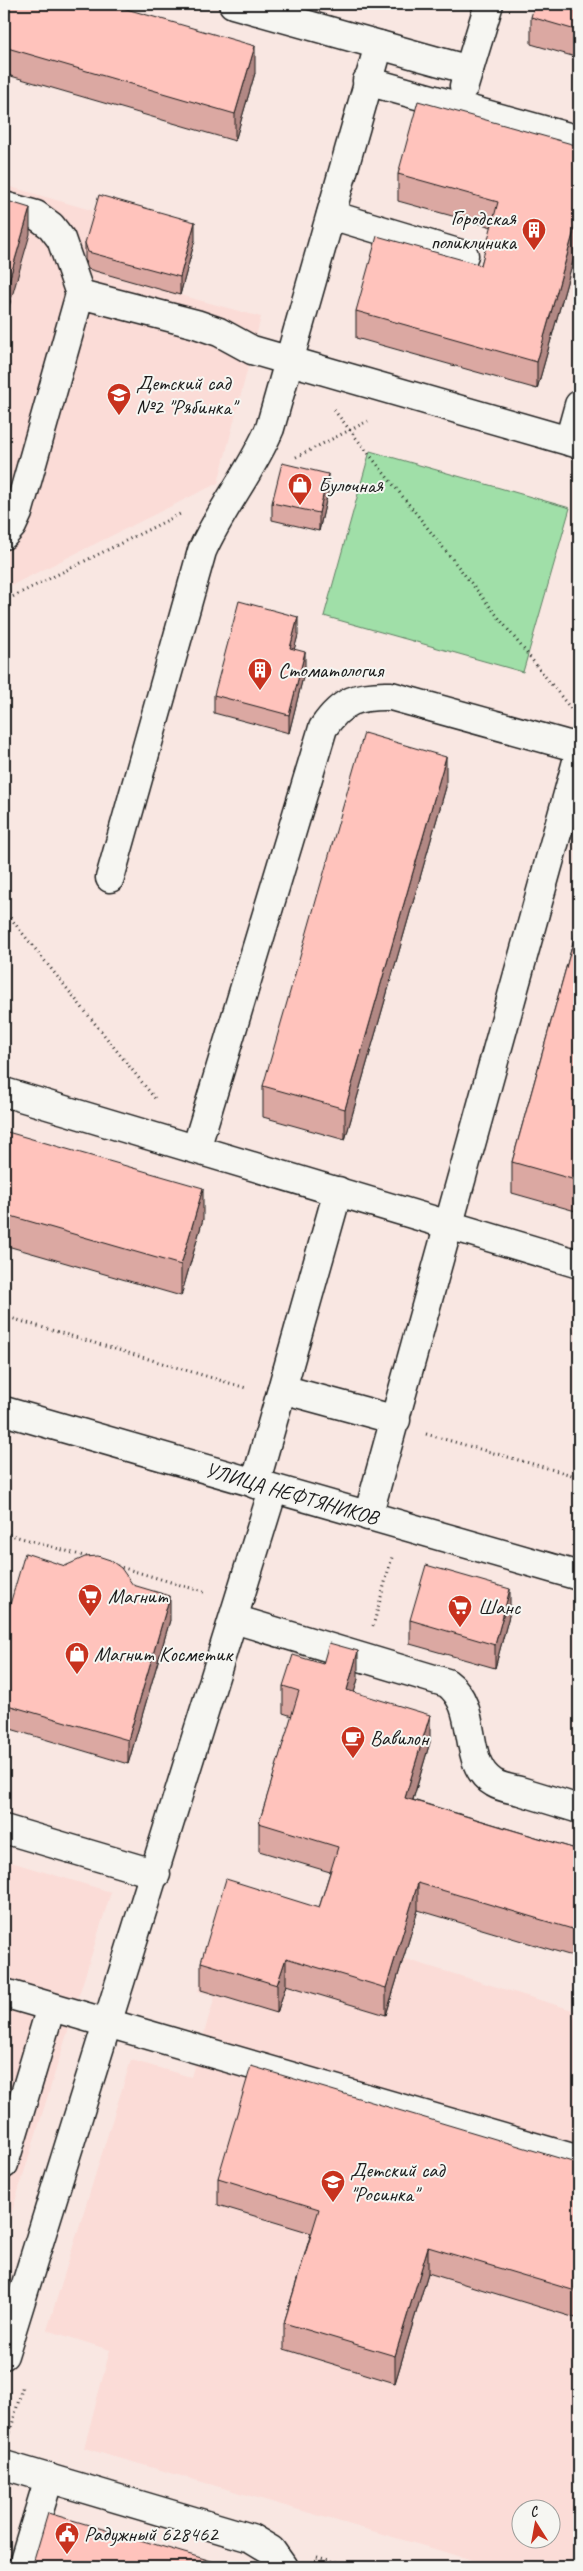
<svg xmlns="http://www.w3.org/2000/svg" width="583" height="2571" viewBox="0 0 583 2571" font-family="Caveat,sans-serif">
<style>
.built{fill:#fbdcd7;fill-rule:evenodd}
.green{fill:#a0dfa8;stroke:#5e7e62}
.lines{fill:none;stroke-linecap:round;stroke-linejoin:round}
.minor-casing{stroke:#1c1c1c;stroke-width:31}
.path{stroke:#1c1c1c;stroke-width:3;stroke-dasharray:1 4;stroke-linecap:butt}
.minor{stroke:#f6f6f2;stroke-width:28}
.wall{fill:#dba8a2;stroke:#1c1c1c}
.shaded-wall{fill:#b28884;stroke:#1c1c1c}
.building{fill:#ffc3bc;stroke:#1c1c1c}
.labels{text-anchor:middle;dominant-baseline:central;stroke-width:4;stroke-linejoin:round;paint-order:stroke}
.poi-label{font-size:21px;fill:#1c1c1c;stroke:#f6f6f2;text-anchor:start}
.street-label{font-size:21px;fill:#1c1c1c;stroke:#f6f6f2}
</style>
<rect width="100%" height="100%" fill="#f9e7e2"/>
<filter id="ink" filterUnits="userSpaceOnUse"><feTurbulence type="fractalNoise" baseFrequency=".02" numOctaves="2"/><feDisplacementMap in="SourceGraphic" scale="10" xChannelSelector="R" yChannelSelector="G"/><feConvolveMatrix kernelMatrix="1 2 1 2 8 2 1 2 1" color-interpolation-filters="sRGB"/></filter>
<g filter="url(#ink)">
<!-- built -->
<path class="built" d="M 4,185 L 195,240 L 180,295 L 261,317 L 218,483 L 4,589 Z
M 4,1860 L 111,1892 L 4,2237 Z
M 224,1904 L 579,2012 L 579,2567 L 497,2567 L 84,2448 L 110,2350 L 47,2330 L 131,2060 L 191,2077 L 215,1996 L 198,1991 ZM 520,2508 L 550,2508 L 550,2538 L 520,2538 Z"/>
<!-- green -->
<path class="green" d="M 370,451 L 570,508 L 523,672 L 324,616 Z"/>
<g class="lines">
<defs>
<g id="minor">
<path d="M 233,4 L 469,70"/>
<path d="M 367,81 L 579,140"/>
<path d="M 464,86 L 489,4"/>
<path d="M 4,206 L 36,215 L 51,226 L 61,239 L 80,294 L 18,513 L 12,526 L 4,535"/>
<path d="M 331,215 L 464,255"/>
<path d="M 80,294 L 196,324 L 219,332 L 252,350 L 579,444"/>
<path d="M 569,441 L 579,405"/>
<path d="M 110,878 L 202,551 C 221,508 252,471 270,428 L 379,45"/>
<path d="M 4,1092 L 579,1264"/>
<path d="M 196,1149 L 323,728 C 342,700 358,695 391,696 L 579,748"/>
<path d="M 338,1191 L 282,1389 L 396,1420"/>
<path id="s1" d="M 4,1411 L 579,1576"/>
<path d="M 255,1484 L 282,1389"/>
<path d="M 368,1516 L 579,754"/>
<path d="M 234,1619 L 447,1683 C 481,1708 460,1763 494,1783 C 502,1788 512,1789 520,1791 C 540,1797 560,1803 579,1809"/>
<path d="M 4,1829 L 156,1874"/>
<path d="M 4,1993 L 579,2160"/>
<path d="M 4,2164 L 51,2007"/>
<path d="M 4,2355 L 273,1490"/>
<path d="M 4,2465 L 251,2538 L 271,2550 L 283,2567"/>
<path d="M 22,2567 L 49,2478"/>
</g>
</defs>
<!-- minor casing -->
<use href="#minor" class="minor-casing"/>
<!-- path -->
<path class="path" d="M 334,410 L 571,709
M 296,457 L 368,421
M 4,601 L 180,514
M 4,910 L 157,1101
M 4,1316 L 246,1388
M 426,1434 L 579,1477
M 4,1533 L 87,1557
M 117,1566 L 204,1592
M 373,1626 L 392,1557
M 10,2432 L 23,2385
M 317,2557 L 356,2567"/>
<!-- minor -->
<use href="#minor" class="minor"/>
</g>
<!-- wall -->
<path class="wall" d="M 4,4 L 255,73 L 235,141 L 4,74 Z
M 579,4 L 579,58 L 531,44 L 531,17 Z
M 579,146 L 579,240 L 537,389 L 356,338 L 356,311 L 481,265 L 492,227 L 398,201 L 398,174 Z
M 195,240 L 180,295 L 88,269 L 85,261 L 85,243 Z
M 328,492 L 319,531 L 272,520 L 272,503 Z
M 298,635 L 294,649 L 305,669 L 289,733 L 214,713 L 214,695 Z
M 446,787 L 345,1140 L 263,1117 L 263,1086 Z
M 579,921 L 579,1212 L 512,1193 L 512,1162 Z
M 4,1131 L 203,1219 L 181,1296 L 4,1245 Z
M 65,1566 L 133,1585 L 170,1620 L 128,1764 L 4,1727 L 4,1625 Z
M 510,1612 L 495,1668 L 410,1644 L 410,1620 Z
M 358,1679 L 354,1692 L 430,1742 L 413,1800 L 579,1850 L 579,1958 L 418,1910 L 386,2015 L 286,1985 L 277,2013 L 201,1990 L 201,1962 L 319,1908 L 330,1872 L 259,1851 L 259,1823 L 292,1716 L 283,1713 L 283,1686 Z
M 579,2164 L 579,2319 L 428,2273 L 395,2383 L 284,2349 L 284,2323 L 311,2233 L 218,2205 L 218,2178 Z"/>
<!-- shaded-wall -->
<path class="shaded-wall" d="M 255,46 L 255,73 L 235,141 L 235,114 Z
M 30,208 L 30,234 L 4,324 L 4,298 Z
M 579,213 L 579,240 L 537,389 L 537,362 Z
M 195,222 L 195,240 L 180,295 L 180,277 Z
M 5,349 L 5,375 L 4,379 L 4,353 Z
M 328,474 L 328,492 L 319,531 L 319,513 Z
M 298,617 L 298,635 L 290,666 L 290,648 Z
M 305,652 L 305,669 L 289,733 L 289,715 Z
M 446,757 L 446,787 L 345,1140 L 345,1109 Z
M 203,1188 L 203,1219 L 181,1296 L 181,1265 Z
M 510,1589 L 510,1612 L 495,1668 L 495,1645 Z
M 170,1596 L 170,1620 L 128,1764 L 128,1740 Z
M 358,1651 L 358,1679 L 347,1717 L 347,1690 Z
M 430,1715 L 430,1742 L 405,1826 L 405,1798 Z
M 418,1883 L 418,1910 L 386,2015 L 386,1988 Z
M 286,1958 L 286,1985 L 277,2013 L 277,1985 Z
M 428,2247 L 428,2273 L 395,2383 L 395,2356 Z"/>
<!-- building -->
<path class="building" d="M 4,4 L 109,4 L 255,46 L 235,114 L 4,47 Z
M 535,4 L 579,4 L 579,31 L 531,17 Z
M 418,101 L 579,146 L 579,213 L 537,362 L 356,311 L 377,236 L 481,265 L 498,202 L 398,174 Z
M 99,195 L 195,222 L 180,277 L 88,252 L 85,243 Z
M 4,200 L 30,208 L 4,298 Z
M 282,463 L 328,474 L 319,513 L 272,503 Z
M 239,601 L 298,617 L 290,648 L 305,652 L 289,715 L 214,695 Z
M 364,733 L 446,757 L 345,1109 L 263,1086 Z
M 579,921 L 579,1181 L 512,1162 Z
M 4,1131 L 203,1188 L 181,1265 L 4,1214 Z
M 25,1553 L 65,1566 L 85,1557 L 98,1556 L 110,1560 L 121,1568 L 133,1585 L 170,1596 L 128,1740 L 4,1704 L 4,1625 Z
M 426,1565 L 510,1589 L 495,1645 L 410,1620 Z
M 329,1643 L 358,1651 L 347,1690 L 430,1715 L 405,1798 L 579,1850 L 579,1931 L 418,1883 L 386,1988 L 286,1958 L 277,1985 L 201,1962 L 226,1879 L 319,1908 L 338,1847 L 259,1823 L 299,1691 L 283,1686 L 293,1655 L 323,1664 Z
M 251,2066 L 579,2164 L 579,2292 L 428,2247 L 395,2356 L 284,2323 L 319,2209 L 218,2178 Z
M 48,2513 L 232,2567 L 32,2567 Z"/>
</g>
<!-- icons -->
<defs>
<symbol id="building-pin" viewBox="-11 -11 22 30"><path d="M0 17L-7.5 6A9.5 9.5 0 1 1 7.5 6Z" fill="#c8321e" stroke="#f6f6f2"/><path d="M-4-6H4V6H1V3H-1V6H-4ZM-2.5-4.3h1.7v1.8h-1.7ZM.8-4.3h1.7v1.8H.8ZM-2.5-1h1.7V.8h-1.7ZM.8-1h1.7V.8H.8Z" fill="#fff"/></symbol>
<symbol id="school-pin" viewBox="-11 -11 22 30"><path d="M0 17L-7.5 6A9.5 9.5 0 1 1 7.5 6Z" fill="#c8321e" stroke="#f6f6f2"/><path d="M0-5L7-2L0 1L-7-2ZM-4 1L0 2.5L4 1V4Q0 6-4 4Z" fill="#fff"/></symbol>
<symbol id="shop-pin" viewBox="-11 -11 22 30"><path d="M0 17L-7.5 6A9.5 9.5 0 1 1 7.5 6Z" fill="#c8321e" stroke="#f6f6f2"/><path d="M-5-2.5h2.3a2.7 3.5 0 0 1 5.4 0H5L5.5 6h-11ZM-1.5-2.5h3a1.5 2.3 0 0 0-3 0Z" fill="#fff"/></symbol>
<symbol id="supermarket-pin" viewBox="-11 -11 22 30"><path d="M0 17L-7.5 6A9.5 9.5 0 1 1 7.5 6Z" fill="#c8321e" stroke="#f6f6f2"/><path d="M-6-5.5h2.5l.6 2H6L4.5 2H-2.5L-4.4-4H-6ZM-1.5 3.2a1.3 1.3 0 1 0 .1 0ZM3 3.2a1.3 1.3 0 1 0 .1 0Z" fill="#fff"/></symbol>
<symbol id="cafe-pin" viewBox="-11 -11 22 30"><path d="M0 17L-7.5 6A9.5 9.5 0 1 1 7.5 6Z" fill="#c8321e" stroke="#f6f6f2"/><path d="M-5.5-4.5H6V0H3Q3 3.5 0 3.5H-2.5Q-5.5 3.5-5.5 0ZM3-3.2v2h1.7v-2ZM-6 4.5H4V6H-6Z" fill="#fff"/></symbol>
<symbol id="civic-pin" viewBox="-11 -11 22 30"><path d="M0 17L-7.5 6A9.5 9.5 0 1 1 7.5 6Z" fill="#c8321e" stroke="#f6f6f2"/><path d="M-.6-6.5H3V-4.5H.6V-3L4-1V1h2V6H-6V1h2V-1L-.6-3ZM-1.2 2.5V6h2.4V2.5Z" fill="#fff"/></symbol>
</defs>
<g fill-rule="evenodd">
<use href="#building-pin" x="520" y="216" width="28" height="38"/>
<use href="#school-pin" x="105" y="381" width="28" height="38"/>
<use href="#shop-pin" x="286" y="471" width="28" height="38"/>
<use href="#building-pin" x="246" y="656" width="28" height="38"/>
<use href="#supermarket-pin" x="76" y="1582" width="28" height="38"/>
<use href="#supermarket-pin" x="446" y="1593" width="28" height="38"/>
<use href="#shop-pin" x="63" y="1640" width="28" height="38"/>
<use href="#cafe-pin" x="339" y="1724" width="28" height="38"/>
<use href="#school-pin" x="319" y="2168" width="28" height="38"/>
<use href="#civic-pin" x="53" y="2520" width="28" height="38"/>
</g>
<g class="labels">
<!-- poi labels -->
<g class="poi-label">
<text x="516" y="218" text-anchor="end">Городская<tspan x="516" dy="24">поликлиника</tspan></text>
<text x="136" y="383">Детский сад<tspan x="136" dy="24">№2 "Рябинка"</tspan></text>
<text x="318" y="485">Булочная</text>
<text x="278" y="670">Стоматология</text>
<text x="108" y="1596">Магнит</text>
<text x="478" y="1607">Шанс</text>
<text x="94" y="1654">Магнит Косметик</text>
<text x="370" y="1738">Вавилон</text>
<text x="350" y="2170">Детский сад<tspan x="350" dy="24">"Росинка"</tspan></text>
<text x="84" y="2534">Радужный 628462</text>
</g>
<!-- street labels -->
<g class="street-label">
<text stroke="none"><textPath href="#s1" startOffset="299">УЛИЦА НЕФТЯНИКОВ</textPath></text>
</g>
</g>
<!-- margin -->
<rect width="583" height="2571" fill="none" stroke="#f6f6f2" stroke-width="20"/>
<rect x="10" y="10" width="563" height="2551" fill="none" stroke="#1c1c1c" stroke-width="2" filter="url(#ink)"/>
<!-- north arrow -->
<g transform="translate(536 2524) rotate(349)"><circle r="24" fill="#f6f6f2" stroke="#9f9f9c"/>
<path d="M0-4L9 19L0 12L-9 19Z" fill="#c8321e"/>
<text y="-8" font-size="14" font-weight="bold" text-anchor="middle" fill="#1c1c1c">С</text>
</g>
</svg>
